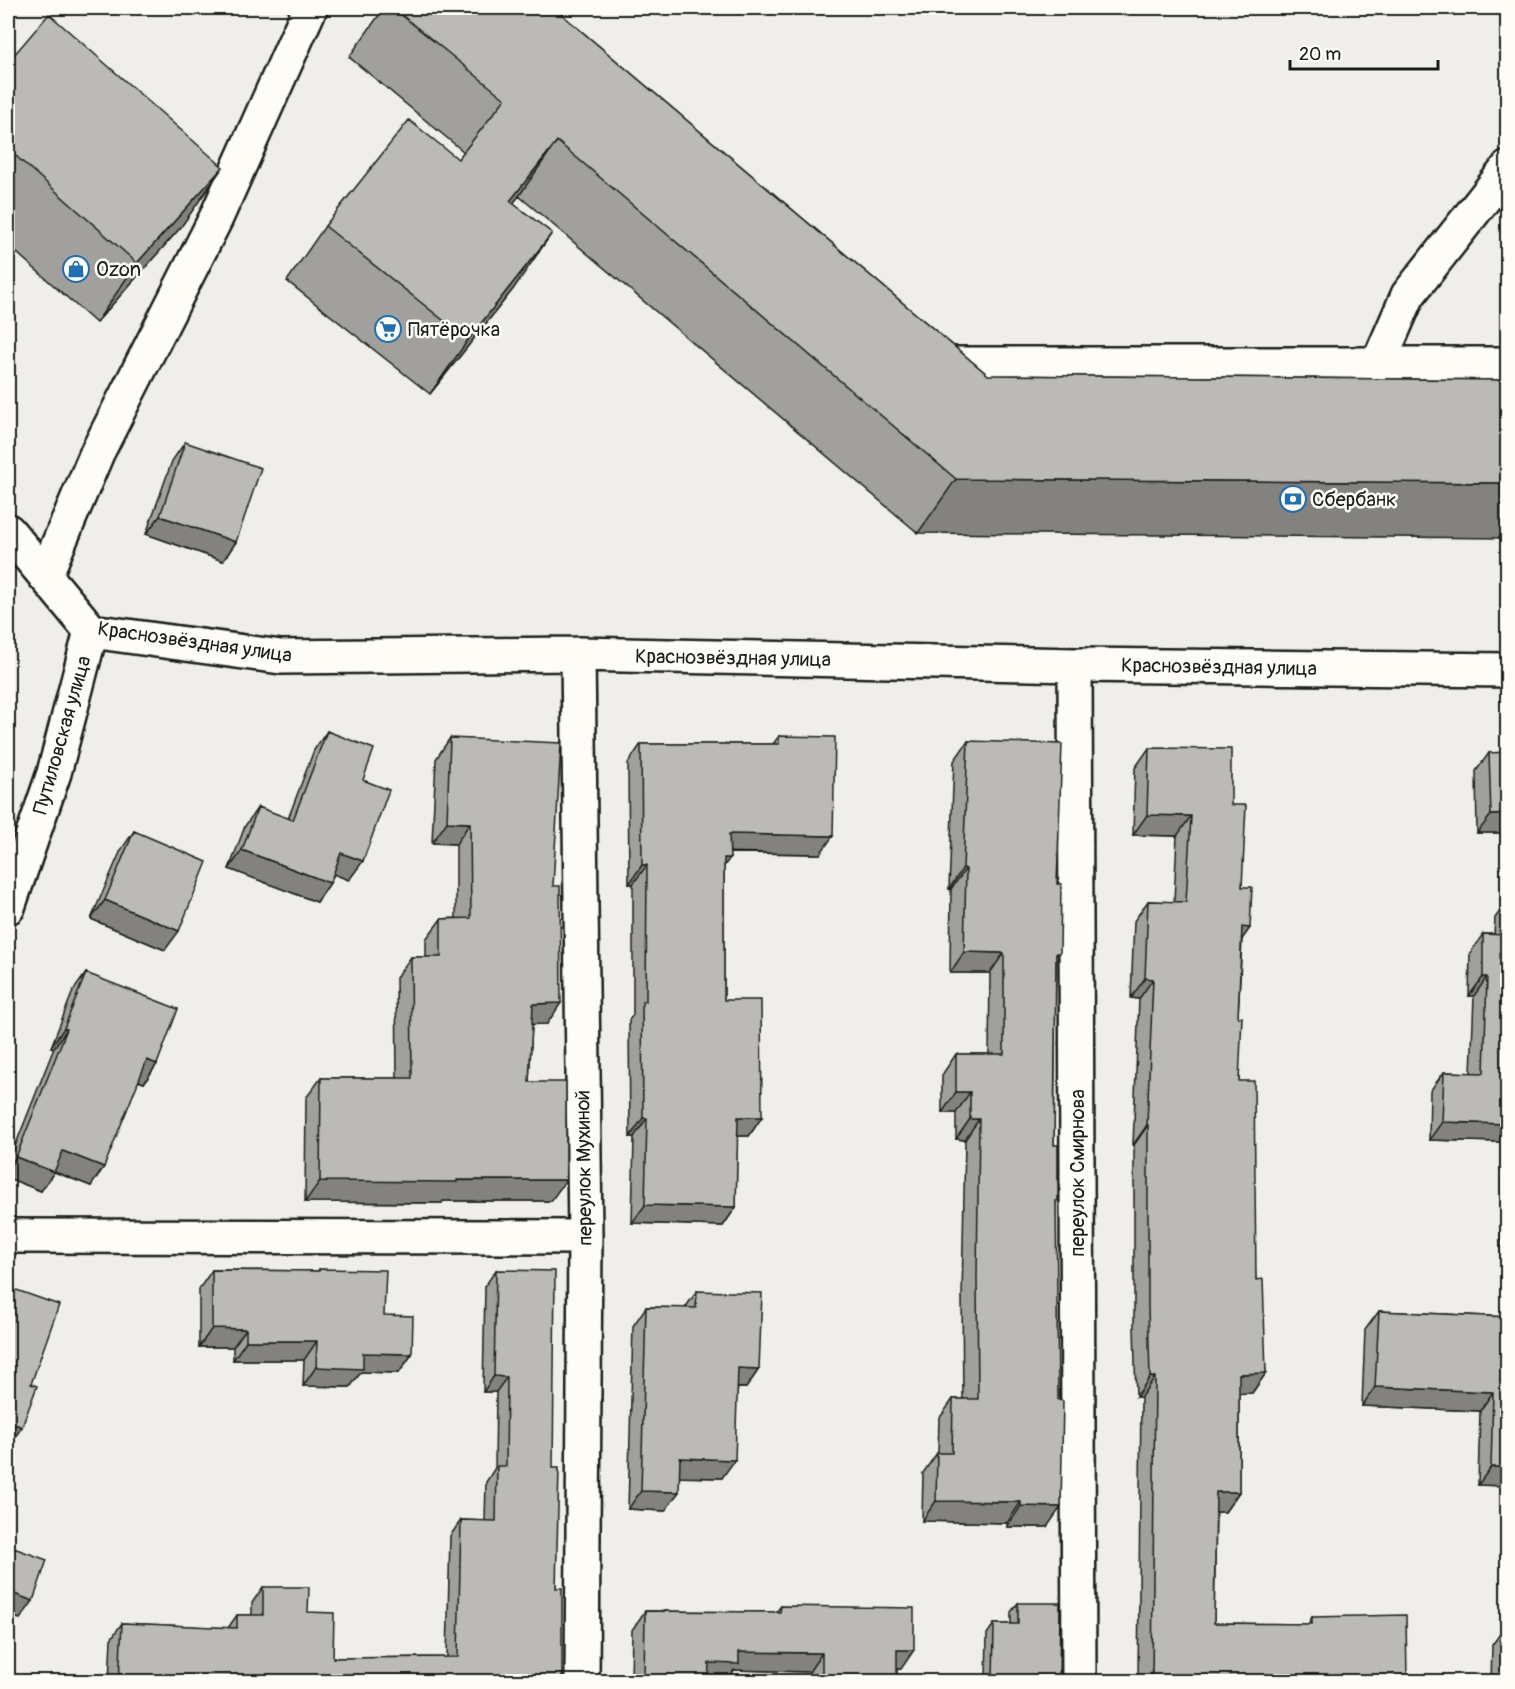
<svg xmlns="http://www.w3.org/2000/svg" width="1515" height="1689" viewBox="0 0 1515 1689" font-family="Pangolin,sans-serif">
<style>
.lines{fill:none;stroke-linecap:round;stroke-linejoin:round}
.minor-casing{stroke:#1c1c1c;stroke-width:38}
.minor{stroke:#fdfcf7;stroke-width:33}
.wall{fill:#a1a09d;stroke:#1c1c1c;stroke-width:1.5}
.shaded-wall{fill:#83827f;stroke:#1c1c1c;stroke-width:1.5}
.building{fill:#bbbab6;stroke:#1c1c1c;stroke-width:1.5}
.labels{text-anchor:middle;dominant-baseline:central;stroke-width:5;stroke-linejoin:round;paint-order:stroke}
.poi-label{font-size:20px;fill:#1c1c1c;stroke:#fdfcf7;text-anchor:start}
.street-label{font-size:20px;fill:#1c1c1c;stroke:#fdfcf7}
</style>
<rect width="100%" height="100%" fill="#f0eeea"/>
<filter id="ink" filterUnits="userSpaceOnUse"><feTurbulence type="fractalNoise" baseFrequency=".0167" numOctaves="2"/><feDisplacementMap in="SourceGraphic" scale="12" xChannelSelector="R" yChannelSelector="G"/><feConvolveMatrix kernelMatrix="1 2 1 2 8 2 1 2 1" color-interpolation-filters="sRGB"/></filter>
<g filter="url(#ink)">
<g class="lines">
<defs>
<path id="minor" d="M 930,364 L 1508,364
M 1378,364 L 1408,295 L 1508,168
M 8,531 L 91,631 L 281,657 L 578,654 L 1075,665 L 1508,670
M 45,576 L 97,453 L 216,218 L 310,8
M 578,654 L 585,1237 L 582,1682
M 1075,665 L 1079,1682
M 8,907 L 54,773 L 91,631
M 8,1236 L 585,1237"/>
</defs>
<!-- minor casing -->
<use href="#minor" class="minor-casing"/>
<!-- minor -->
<use href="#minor" class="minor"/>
</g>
<!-- wall -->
<path class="wall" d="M 384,8 L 554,8 L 988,375 L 1508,380 L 918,533 L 519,196 L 513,203 L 514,288 L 430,394 L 287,281 L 325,226 L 458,159 L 464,152 L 349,57 Z
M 8,62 L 181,227 L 96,323 L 8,245 Z
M 185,442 L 236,542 L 223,561 L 146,534 L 172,461 Z
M 327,731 L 363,780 L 349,880 L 334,874 L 330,883 L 317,902 L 229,869 L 245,826 L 258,807 L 288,819 L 314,750 Z
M 779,736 L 820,854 L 729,853 L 724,866 L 724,1000 L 762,1117 L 749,1136 L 737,1136 L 736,1207 L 723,1226 L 632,1223 L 634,1137 L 630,1137 L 629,1020 L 633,1015 L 633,884 L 629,884 L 628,763 L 641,744 L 773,744 Z
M 450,738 L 547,1024 L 532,1024 L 529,1082 L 551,1201 L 443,1201 L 442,1203 L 305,1202 L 306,1098 L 321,1078 L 397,1078 L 396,978 L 411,957 L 426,957 L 426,939 L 441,919 L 456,918 L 456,844 L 432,843 L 436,759 Z
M 968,741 L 1057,884 L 1056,960 L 1054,1145 L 1056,1204 L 1047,1527 L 1007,1527 L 1007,1523 L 922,1521 L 923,1473 L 937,1453 L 938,1453 L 939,1419 L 953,1399 L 963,1399 L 962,1296 L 965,1140 L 956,1139 L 956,1113 L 942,1113 L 942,1075 L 956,1054 L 989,1054 L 990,973 L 950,973 L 951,889 L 949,889 L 954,761 Z
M 1149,748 L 1231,805 L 1242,887 L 1242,940 L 1238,1017 L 1239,1081 L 1256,1280 L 1266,1373 L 1252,1393 L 1239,1393 L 1239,1492 L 1225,1512 L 1216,1512 L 1214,1623 L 1308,1624 L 1312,1617 L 1407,1682 L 1138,1682 L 1141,1397 L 1136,1397 L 1134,1327 L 1134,1145 L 1133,1145 L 1139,999 L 1131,998 L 1134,921 L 1148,901 L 1174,902 L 1177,836 L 1133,835 L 1135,768 Z
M 1489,753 L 1508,833 L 1477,833 L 1476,771 Z
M 134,831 L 165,950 L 91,919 L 121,850 Z
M 1508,900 L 1508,1263 L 1501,1263 L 1502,1142 L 1429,1140 L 1430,1091 L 1444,1072 L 1471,1073 L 1474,996 L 1469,996 L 1470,953 L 1483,934 L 1494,934 L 1495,918 Z
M 86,973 L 157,1064 L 144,1083 L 138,1081 L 91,1186 L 54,1172 L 41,1191 L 8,1178 L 8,1164 L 54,1048 L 51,1047 L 73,991 Z
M 319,1269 L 384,1315 L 412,1354 L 399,1373 L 361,1372 L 350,1387 L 303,1386 L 304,1360 L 233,1360 L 233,1347 L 199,1347 L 199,1289 L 212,1270 L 318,1271 Z
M 496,1270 L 553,1468 L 556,1588 L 562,1682 L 109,1682 L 111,1639 L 122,1623 L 228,1628 L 237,1615 L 252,1615 L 252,1603 L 263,1587 L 308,1612 L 333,1658 L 447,1657 L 450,1536 L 461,1520 L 485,1521 L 486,1482 L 495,1468 L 496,1392 L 483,1392 L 485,1286 Z
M 697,1291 L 759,1369 L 746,1388 L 738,1388 L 722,1478 L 679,1477 L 665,1511 L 628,1509 L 633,1326 L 646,1307 L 685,1308 Z
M 1379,1311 L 1508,1317 L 1508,1486 L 1478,1485 L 1480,1411 L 1362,1406 L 1365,1330 Z
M 1018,1603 L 1059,1682 L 986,1682 L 987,1634 L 994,1624 L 1011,1624 L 1011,1612 Z
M 781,1606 L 901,1669 L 897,1669 L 897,1682 L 809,1682 L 809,1672 L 734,1670 L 726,1682 L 631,1682 L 632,1630 L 645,1611 L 776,1612 Z
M 1505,1627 L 1508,1682 L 1491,1682 L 1492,1645 Z"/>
<!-- shaded-wall -->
<path class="shaded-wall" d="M 557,141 L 519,196 L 472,255 L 510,201 Z
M 223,167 L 181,227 L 96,323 L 137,263 Z
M 552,233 L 514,288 L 430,394 L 468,340 Z
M 956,479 L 1508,483 L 1508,538 L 918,533 Z
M 160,516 L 236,542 L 223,561 L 146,534 Z
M 1508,814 L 1508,833 L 1477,833 L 1491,815 Z
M 1147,815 L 1191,816 L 1177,836 L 1133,835 Z
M 447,822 L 470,823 L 456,844 L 432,843 Z
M 729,834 L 833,836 L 820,854 L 716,852 Z
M 242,850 L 330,883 L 317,902 L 229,869 Z
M 341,853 L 363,861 L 349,880 L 328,872 Z
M 724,858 L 730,858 L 716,877 Z
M 642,865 L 647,865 L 633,884 L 629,884 Z
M 963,868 L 966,869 L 951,889 L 949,889 Z
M 105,900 L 179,931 L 165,950 L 91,919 Z
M 1242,927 L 1250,928 L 1236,948 Z
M 964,952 L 1004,953 L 990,973 L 950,973 Z
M 1483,977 L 1487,977 L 1474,996 L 1469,996 Z
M 1145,978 L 1153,979 L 1139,999 L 1131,998 Z
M 561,1003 L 547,1024 L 518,1025 L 533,1004 Z
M 64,1028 L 67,1029 L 54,1048 L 51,1047 Z
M 147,1060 L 157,1064 L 144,1083 L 134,1079 Z
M 956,1092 L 970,1092 L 956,1113 L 942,1113 Z
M 738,1117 L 762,1117 L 749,1136 L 725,1136 Z
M 643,1118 L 647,1118 L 634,1137 L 630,1137 Z
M 970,1119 L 979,1119 L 965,1140 L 956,1139 Z
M 1442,1122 L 1508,1124 L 1508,1134 L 1502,1142 L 1429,1140 Z
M 1147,1125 L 1148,1125 L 1134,1145 L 1133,1145 Z
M 63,1151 L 104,1167 L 91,1186 L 50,1170 Z
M 16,1157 L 54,1172 L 41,1191 L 8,1178 L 8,1169 Z
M 566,1180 L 551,1201 L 443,1201 L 442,1203 L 305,1202 L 320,1181 Z
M 645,1205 L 736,1207 L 723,1226 L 632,1223 Z
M 1508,1254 L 1508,1263 L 1501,1263 Z
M 212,1328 L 246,1329 L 233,1347 L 199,1347 Z
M 246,1341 L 317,1341 L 304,1360 L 233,1360 Z
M 363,1353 L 412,1354 L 399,1373 L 361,1372 L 350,1387 L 303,1386 L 316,1367 Z
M 738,1368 L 759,1369 L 746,1388 L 725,1387 Z
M 1266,1373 L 1252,1393 L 1225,1394 L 1239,1374 Z
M 494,1376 L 507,1377 L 496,1392 L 483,1392 Z
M 1150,1377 L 1155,1377 L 1141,1397 L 1136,1397 Z
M 1375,1387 L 1493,1392 L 1480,1411 L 1362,1406 Z
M 10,1422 L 22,1427 L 9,1446 L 8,1445 L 8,1426 Z
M 680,1458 L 735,1460 L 722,1478 L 667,1477 Z
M 1491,1467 L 1508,1467 L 1508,1486 L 1478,1485 Z
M 641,1491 L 679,1492 L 665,1511 L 628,1509 Z
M 1216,1492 L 1239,1492 L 1225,1512 L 1202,1512 Z
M 936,1501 L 1021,1502 L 1007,1523 L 922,1521 Z
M 1021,1506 L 1061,1507 L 1047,1527 L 1007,1527 Z
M 12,1593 L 33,1601 L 20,1619 L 8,1615 L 8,1600 Z
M 897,1650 L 914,1650 L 901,1669 L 884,1669 Z
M 739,1652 L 822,1653 L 809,1672 L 734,1670 L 726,1682 L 696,1682 L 709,1663 Z"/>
<!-- building -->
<path class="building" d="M 393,8 L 554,8 L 988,375 L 1508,380 L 1508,483 L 956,479 L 557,141 L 510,201 L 552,233 L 468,340 L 325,226 L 409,120 L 458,159 L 505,99 Z
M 49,14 L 223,167 L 137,263 L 8,149 L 8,62 Z
M 185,442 L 261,468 L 236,542 L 160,516 Z
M 327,731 L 374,749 L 363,780 L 389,790 L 363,861 L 341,853 L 330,883 L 242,850 L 258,807 L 293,820 Z
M 779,736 L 835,737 L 833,836 L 729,834 L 730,858 L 724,858 L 724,1000 L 761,1000 L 762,1117 L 738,1117 L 736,1207 L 645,1205 L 647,1118 L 643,1118 L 642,1001 L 646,1001 L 647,865 L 642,865 L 641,744 L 779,744 Z
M 450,738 L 561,743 L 553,886 L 560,886 L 561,1003 L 533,1004 L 529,1082 L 566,1082 L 566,1180 L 457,1180 L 457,1182 L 320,1181 L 321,1078 L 412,1078 L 411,957 L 441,957 L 441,919 L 471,918 L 470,823 L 447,822 Z
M 968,741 L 1062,744 L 1057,884 L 1061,884 L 1060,953 L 1056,953 L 1054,1145 L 1058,1145 L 1058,1201 L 1056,1201 L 1058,1400 L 1063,1401 L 1061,1507 L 1021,1506 L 1021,1502 L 936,1501 L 937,1453 L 952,1453 L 953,1399 L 978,1399 L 977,1276 L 979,1119 L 970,1119 L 970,1092 L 956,1092 L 956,1054 L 1004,1054 L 1004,953 L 964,952 L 966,869 L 963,868 Z
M 1149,748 L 1231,749 L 1231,805 L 1246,805 L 1242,887 L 1252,887 L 1250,928 L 1242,927 L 1238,1017 L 1242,1017 L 1239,1081 L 1254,1081 L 1256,1280 L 1263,1279 L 1266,1373 L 1239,1374 L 1239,1492 L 1216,1492 L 1214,1623 L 1312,1624 L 1312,1617 L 1406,1615 L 1407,1682 L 1152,1682 L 1155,1377 L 1150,1377 L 1148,1307 L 1148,1125 L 1147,1125 L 1153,979 L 1145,978 L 1148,901 L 1186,902 L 1191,816 L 1147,815 Z
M 1508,752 L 1508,814 L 1491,815 L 1489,753 Z
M 134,831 L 207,862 L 179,931 L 105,900 Z
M 1508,915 L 1508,1124 L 1442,1122 L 1444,1072 L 1484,1073 L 1487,977 L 1483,977 L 1483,934 L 1507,935 Z
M 86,973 L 178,1009 L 157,1064 L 147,1060 L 104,1167 L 63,1151 L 54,1172 L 16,1157 L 67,1029 L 64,1028 Z
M 319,1269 L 386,1270 L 384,1315 L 413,1316 L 412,1354 L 363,1353 L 363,1369 L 316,1367 L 317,1341 L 246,1341 L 246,1329 L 212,1328 L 212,1270 L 319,1271 Z
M 496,1270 L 555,1271 L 553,1468 L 559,1468 L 556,1588 L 562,1588 L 562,1682 L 119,1682 L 122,1623 L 237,1628 L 237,1615 L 263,1615 L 263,1587 L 309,1587 L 308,1612 L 334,1613 L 333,1658 L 458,1657 L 461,1520 L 496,1521 L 497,1466 L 506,1466 L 507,1377 L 494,1376 Z
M 8,1287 L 59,1305 L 31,1384 L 37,1386 L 22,1427 L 10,1422 L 8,1429 Z
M 697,1291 L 762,1293 L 759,1369 L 738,1368 L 735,1460 L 680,1458 L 679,1492 L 641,1491 L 646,1307 L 696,1308 Z
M 1379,1311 L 1508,1317 L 1508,1467 L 1491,1467 L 1493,1392 L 1375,1387 Z
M 8,1546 L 47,1560 L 33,1601 L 12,1593 L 8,1606 Z
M 1018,1603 L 1060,1603 L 1059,1682 L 993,1682 L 994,1624 L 1018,1624 Z
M 781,1606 L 914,1608 L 914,1650 L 897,1650 L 897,1682 L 822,1682 L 822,1653 L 739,1652 L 739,1664 L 709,1663 L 708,1682 L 644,1682 L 645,1611 L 780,1612 Z
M 1505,1627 L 1508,1627 L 1508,1682 L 1504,1682 Z"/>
</g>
<!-- icons -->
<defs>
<symbol id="shop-ring" viewBox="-11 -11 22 22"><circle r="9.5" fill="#fdfcf7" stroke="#1f6fb2" stroke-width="1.5"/><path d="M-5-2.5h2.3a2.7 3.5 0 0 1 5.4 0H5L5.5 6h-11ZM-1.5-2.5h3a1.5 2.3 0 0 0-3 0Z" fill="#1f6fb2"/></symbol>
<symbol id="supermarket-ring" viewBox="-11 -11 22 22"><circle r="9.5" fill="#fdfcf7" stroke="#1f6fb2" stroke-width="1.5"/><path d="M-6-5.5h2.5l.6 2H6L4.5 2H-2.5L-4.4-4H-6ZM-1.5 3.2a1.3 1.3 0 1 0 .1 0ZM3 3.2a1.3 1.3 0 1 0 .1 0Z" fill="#1f6fb2"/></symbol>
<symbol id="bank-ring" viewBox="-11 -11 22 22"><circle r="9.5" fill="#fdfcf7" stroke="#1f6fb2" stroke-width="1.5"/><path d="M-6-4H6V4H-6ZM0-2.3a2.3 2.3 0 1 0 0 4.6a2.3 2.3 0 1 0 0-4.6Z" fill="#1f6fb2"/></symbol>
</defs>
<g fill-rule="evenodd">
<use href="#shop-ring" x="61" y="254" width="30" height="30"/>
<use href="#supermarket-ring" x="373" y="314" width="30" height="30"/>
<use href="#bank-ring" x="1278" y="484" width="30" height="30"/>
</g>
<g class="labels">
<!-- poi labels -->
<g class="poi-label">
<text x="96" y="269">Ozon</text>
<text x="408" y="329">Пятёрочка</text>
<text x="1312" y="499">Сбербанк</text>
</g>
<!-- street labels -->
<g class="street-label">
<text transform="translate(195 642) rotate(8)">Краснозвёздная улица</text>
<text transform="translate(733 658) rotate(1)">Краснозвёздная улица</text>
<text transform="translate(1219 667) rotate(1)">Краснозвёздная улица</text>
<text transform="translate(62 735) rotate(-74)">Путиловская улица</text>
<text transform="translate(584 1168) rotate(-91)">переулок Мухиной</text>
<text transform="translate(1077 1173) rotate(-90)">переулок Смирнова</text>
</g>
</g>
<!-- margin -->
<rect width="1515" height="1689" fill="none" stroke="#fdfcf7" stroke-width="30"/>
<rect x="15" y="15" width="1485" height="1659" fill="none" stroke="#1c1c1c" stroke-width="2" filter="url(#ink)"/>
<!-- scale -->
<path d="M1290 60v9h148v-9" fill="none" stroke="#1c1c1c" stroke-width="3"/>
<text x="1299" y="60" font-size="18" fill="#1c1c1c" stroke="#fdfcf7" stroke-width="4.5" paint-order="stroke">20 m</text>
</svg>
